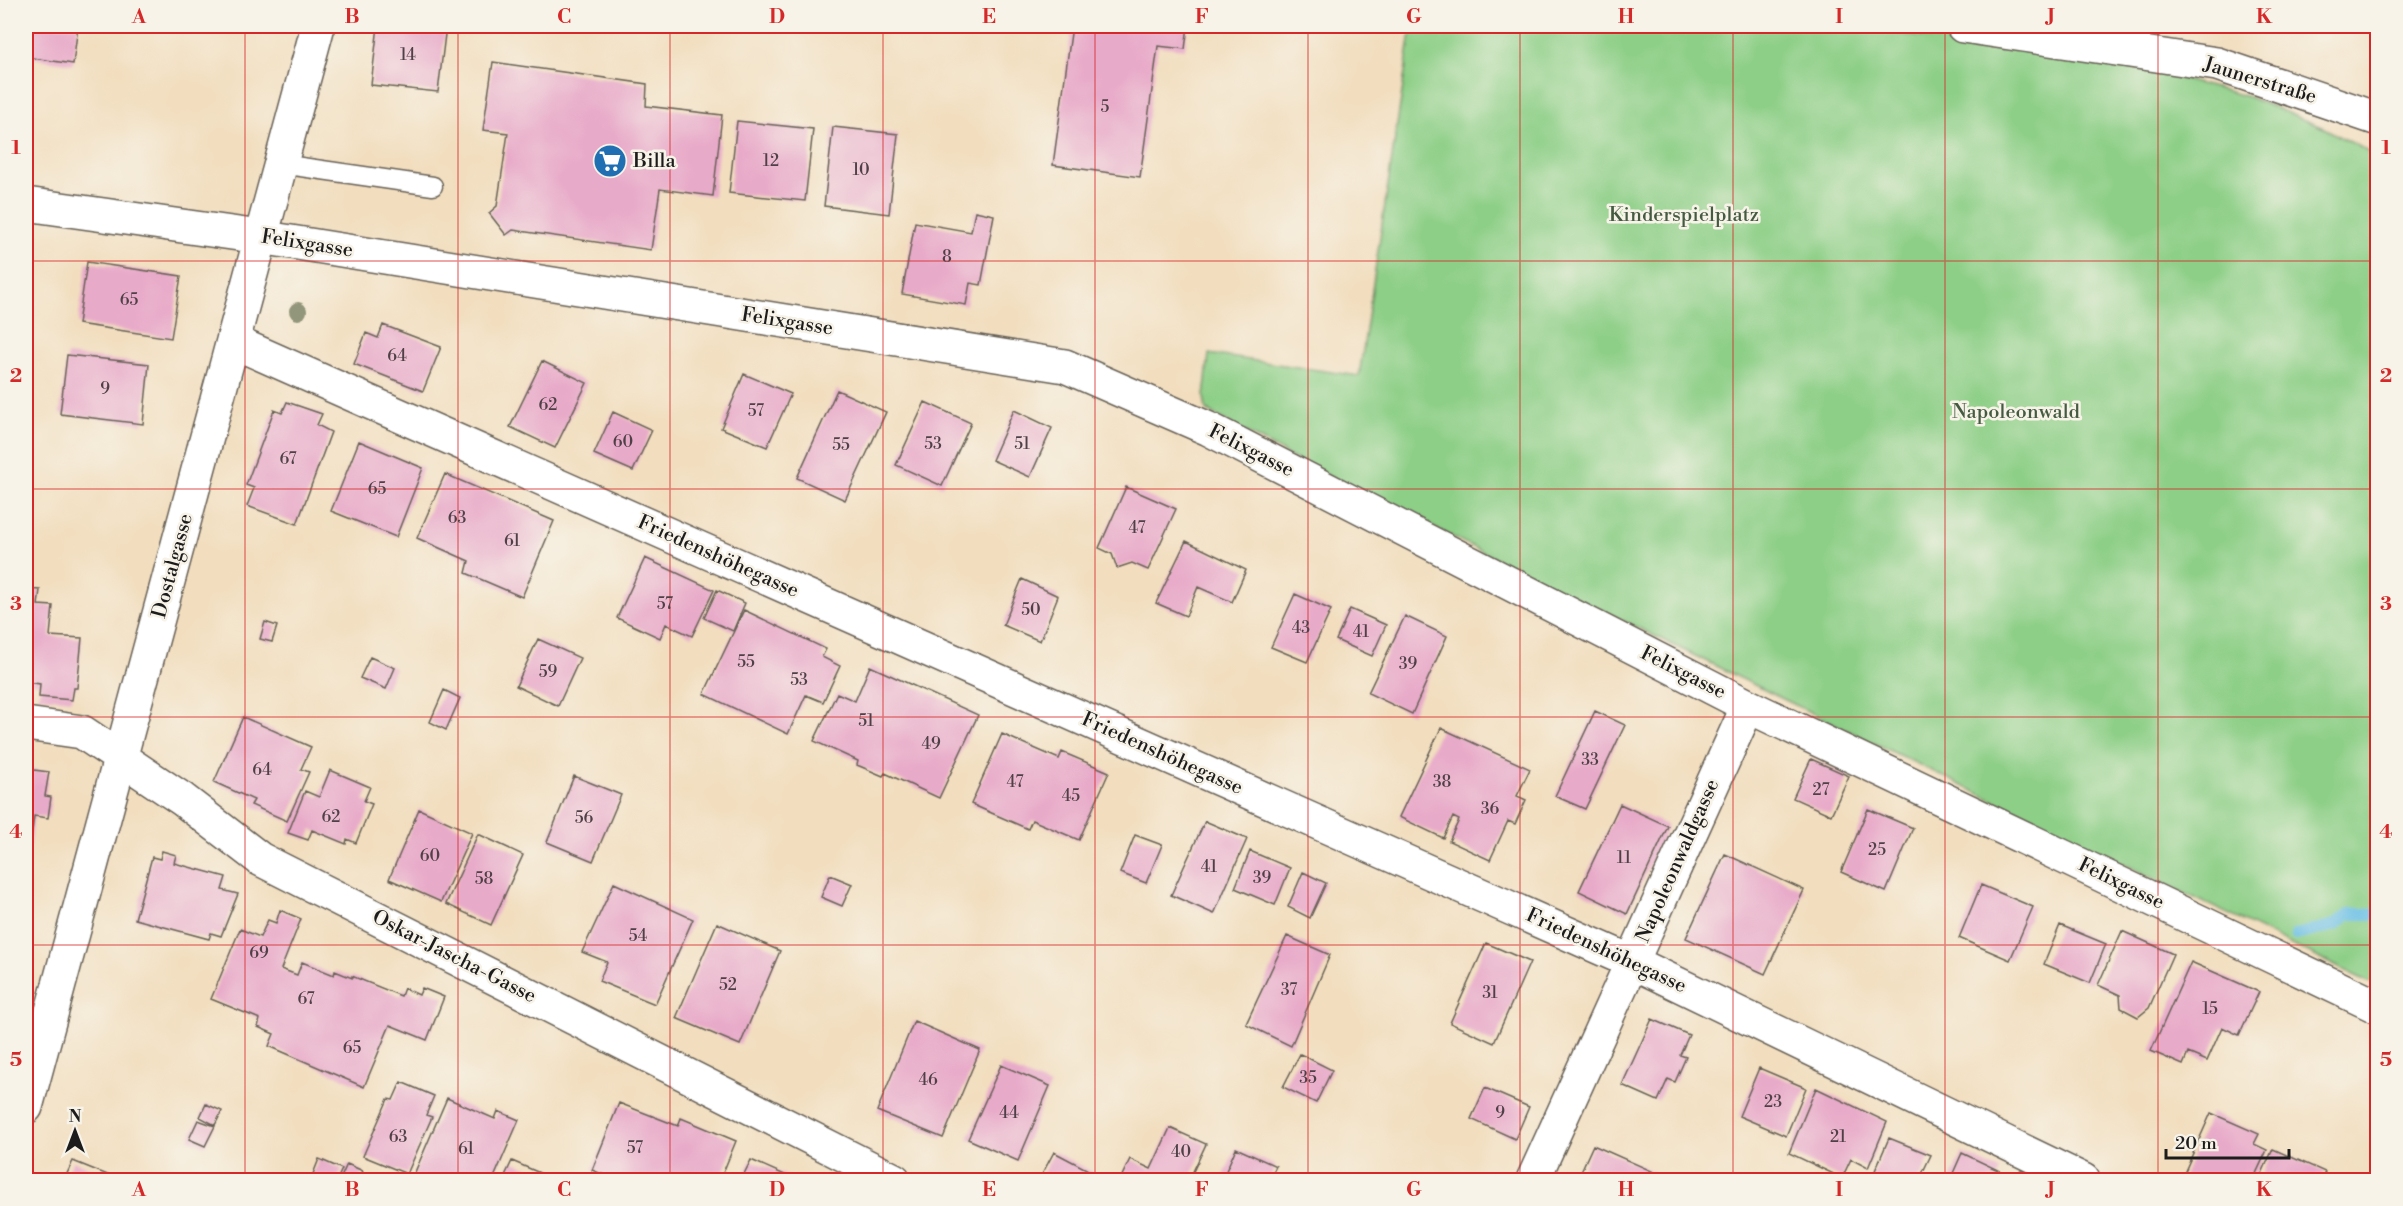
<svg xmlns="http://www.w3.org/2000/svg" width="2403" height="1206" viewBox="0 0 2403 1206" font-family="'Libre Bodoni',serif">
<style>
.green{fill:#8dcf87;stroke:#547652;stroke-width:1.5}
.lines{fill:none;stroke-linecap:round;stroke-linejoin:round}
.stream{stroke:#69c0e6;stroke-width:12}
.building{fill:#e8aac9}
.service-casing{stroke:#676055;stroke-width:21}
.minor-casing{stroke:#676055;stroke-width:36}
.service{stroke:#fff;stroke-width:18}
.minor{stroke:#fff;stroke-width:33}
.tree{fill:#92967a}
.grid{fill:none;stroke:#d62828;stroke-width:1.5;stroke-opacity:0.55}
.labels{text-anchor:middle;dominant-baseline:central;stroke-width:5;stroke-linejoin:round;paint-order:stroke}
.number-label{font-size:16px;fill:#4f4047}
.street-label{font-size:20px;fill:#1c1c1c;stroke:#f7f3e8}
.poi-label{font-size:20px;fill:#1c1c1c;stroke:#f7f3e8;text-anchor:start}
.park-label{font-size:20px;fill:#445b41;stroke:#f7f3e8}
.neatline{fill:none;stroke:#d62828;stroke-width:2}
.grid-label{font-size:20px;text-anchor:middle;font-weight:bold;fill:#d62828}
</style>
<rect width="100%" height="100%" fill="#f7f3e8"/>
<filter id="ink" filterUnits="userSpaceOnUse"><feTurbulence type="fractalNoise" baseFrequency=".0167" numOctaves="2"/><feDisplacementMap in="SourceGraphic" scale="12" xChannelSelector="R" yChannelSelector="G"/><feConvolveMatrix kernelMatrix="1 2 1 2 8 2 1 2 1" color-interpolation-filters="sRGB"/></filter>
<filter id="wash" filterUnits="userSpaceOnUse"><feTurbulence type="fractalNoise" baseFrequency=".008" numOctaves="4" result="noise"/><feDisplacementMap in="SourceGraphic" scale="24" xChannelSelector="R" yChannelSelector="G"/><feGaussianBlur stdDeviation="1.35" result="paint"/><feColorMatrix in="noise" values="0 0 0 0 0 0 0 0 0 0 0 0 0 0 0 0 0 1.4 0 .05"/><feComposite in="paint" operator="in"/></filter>
<g filter="url(#wash)">
<rect width="100%" height="100%" fill="#f2debf"/>
<!-- green -->
<path class="green" d="M 1412,26 L 1838,26 L 2027,50 L 2151,71 L 2249,97 L 2324,128 L 2377,156 L 2377,986 L 1781,698 L 1306,465 L 1206,410 L 1204,397 L 1209,354 L 1359,376 Z"/>
<g class="lines">
<!-- stream -->
<path class="stream" d="M 2296,935 L 2335,925 L 2349,914 L 2378,914"/>
</g>
<g id="blocks">
<!-- building -->
<path class="building" d="M 26,26 L 78,26 L 73,64 L 26,57 Z
M 378,26 L 446,26 L 438,92 L 371,85 Z
M 981,26 L 1006,26 L 1005,30 Z
M 1072,26 L 1188,26 L 1185,49 L 1158,46 L 1140,177 L 1053,165 Z
M 493,62 L 647,84 L 646,106 L 722,115 L 713,196 L 660,189 L 651,250 L 513,230 L 506,235 L 489,213 L 497,206 L 508,133 L 483,130 Z
M 737,121 L 813,129 L 805,201 L 729,193 Z
M 833,127 L 898,134 L 889,214 L 824,206 Z
M 975,211 L 994,215 L 981,285 L 970,283 L 966,305 L 902,294 L 915,222 L 971,232 Z
M 87,262 L 181,276 L 171,338 L 78,324 Z
M 383,325 L 441,347 L 423,391 L 354,364 L 366,333 L 378,338 Z
M 67,355 L 149,364 L 143,424 L 60,414 Z
M 542,361 L 587,383 L 555,448 L 510,427 Z
M 744,374 L 791,394 L 767,447 L 721,428 Z
M 837,390 L 886,412 L 845,500 L 797,478 Z
M 287,402 L 322,414 L 317,425 L 331,432 L 297,524 L 247,506 L 254,488 L 246,485 L 274,410 L 282,413 Z
M 925,402 L 971,423 L 942,486 L 896,465 Z
M 1014,410 L 1052,428 L 1030,477 L 992,460 Z
M 613,412 L 652,430 L 633,471 L 594,454 Z
M 359,441 L 423,468 L 396,537 L 331,511 Z
M 445,474 L 554,521 L 522,597 L 466,573 L 469,561 L 417,538 Z
M 1126,487 L 1176,509 L 1148,570 L 1132,563 L 1117,568 L 1112,554 L 1099,548 Z
M 1186,541 L 1246,570 L 1232,602 L 1198,587 L 1186,616 L 1156,603 Z
M 645,558 L 714,590 L 692,636 L 666,624 L 660,638 L 617,618 Z
M 1022,579 L 1058,596 L 1040,641 L 1003,625 Z
M 26,589 L 40,590 L 38,605 L 53,606 L 50,636 L 82,638 L 77,688 L 74,688 L 72,700 L 39,697 L 40,684 L 26,682 Z
M 717,590 L 745,603 L 733,631 L 704,618 Z
M 1295,594 L 1331,610 L 1307,662 L 1271,647 Z
M 1350,609 L 1386,625 L 1372,656 L 1336,640 Z
M 744,610 L 826,649 L 822,657 L 840,666 L 823,702 L 806,695 L 788,734 L 704,694 Z
M 1405,616 L 1447,636 L 1412,714 L 1368,693 Z
M 265,622 L 277,626 L 272,642 L 260,639 Z
M 538,639 L 580,658 L 558,706 L 516,686 Z
M 370,657 L 395,668 L 386,689 L 360,678 Z
M 870,666 L 978,715 L 939,798 L 885,773 L 883,776 L 857,765 L 858,761 L 814,741 L 837,693 L 855,701 Z
M 444,690 L 460,698 L 446,730 L 430,722 Z
M 1595,711 L 1625,725 L 1585,809 L 1555,796 Z
M 243,717 L 311,747 L 301,769 L 309,772 L 287,821 L 251,805 L 254,800 L 214,782 Z
M 1441,728 L 1530,769 L 1517,796 L 1526,800 L 1515,824 L 1508,821 L 1490,860 L 1449,841 L 1459,820 L 1453,817 L 1443,838 L 1399,817 Z
M 1002,734 L 1059,759 L 1062,752 L 1109,772 L 1079,840 L 1032,820 L 1028,829 L 971,804 Z
M 1811,759 L 1849,776 L 1831,815 L 1793,798 Z
M 26,769 L 49,772 L 45,796 L 51,797 L 48,818 L 34,816 L 30,847 L 26,846 Z
M 330,770 L 370,787 L 364,801 L 372,804 L 356,843 L 347,839 L 346,844 L 312,830 L 308,840 L 288,833 L 305,791 L 319,797 Z
M 574,776 L 621,795 L 593,861 L 547,842 Z
M 1620,804 L 1668,826 L 1627,914 L 1579,891 Z
M 419,809 L 472,833 L 441,902 L 389,879 Z
M 1868,809 L 1913,828 L 1886,892 L 1841,872 Z
M 1205,821 L 1247,839 L 1214,914 L 1171,895 Z
M 478,834 L 523,855 L 491,925 L 446,904 Z
M 1135,835 L 1162,845 L 1146,883 L 1120,873 Z
M 162,851 L 176,855 L 174,863 L 226,877 L 222,890 L 238,894 L 221,936 L 211,933 L 209,939 L 135,919 L 152,857 L 160,859 Z
M 1250,851 L 1290,868 L 1275,905 L 1235,888 Z
M 1725,854 L 1804,890 L 1765,974 L 1686,938 Z
M 1303,872 L 1326,883 L 1310,918 L 1288,907 Z
M 830,875 L 852,884 L 842,906 L 821,897 Z
M 614,883 L 693,919 L 655,1004 L 599,981 L 607,962 L 582,952 Z
M 1981,885 L 2033,907 L 2010,960 L 1959,938 Z
M 280,910 L 301,919 L 281,969 L 297,975 L 302,962 L 334,975 L 335,971 L 352,978 L 352,976 L 401,996 L 404,988 L 419,995 L 422,988 L 444,997 L 427,1040 L 390,1025 L 364,1087 L 269,1046 L 274,1034 L 258,1027 L 260,1019 L 211,999 L 240,929 L 260,937 L 268,920 L 276,923 Z
M 717,923 L 780,951 L 740,1045 L 676,1018 Z
M 2060,925 L 2106,944 L 2090,983 L 2044,964 Z
M 2122,931 L 2173,954 L 2149,1008 L 2138,1017 L 2121,1008 L 2120,995 L 2098,985 Z
M 1287,936 L 1330,955 L 1291,1046 L 1246,1024 Z
M 1486,943 L 1530,962 L 1494,1043 L 1450,1023 Z
M 2191,962 L 2259,992 L 2239,1035 L 2222,1027 L 2207,1061 L 2188,1053 L 2183,1065 L 2151,1051 Z
M 1652,1019 L 1689,1035 L 1680,1055 L 1686,1057 L 1675,1082 L 1668,1079 L 1658,1101 L 1622,1085 Z
M 914,1021 L 980,1050 L 943,1138 L 877,1111 Z
M 1300,1054 L 1332,1070 L 1316,1103 L 1283,1087 Z
M 1001,1065 L 1050,1086 L 1018,1161 L 968,1139 Z
M 1759,1068 L 1806,1088 L 1786,1136 L 1739,1116 Z
M 401,1082 L 434,1096 L 426,1115 L 432,1117 L 407,1174 L 363,1156 L 388,1099 L 393,1100 Z
M 1485,1088 L 1529,1107 L 1515,1139 L 1471,1119 Z
M 1816,1088 L 1887,1122 L 1868,1168 L 1851,1159 L 1842,1178 L 1789,1153 Z
M 447,1098 L 495,1119 L 498,1111 L 519,1120 L 493,1180 L 417,1180 L 412,1179 Z
M 619,1103 L 678,1126 L 681,1118 L 736,1141 L 720,1180 L 617,1180 L 592,1170 Z
M 206,1104 L 222,1111 L 215,1125 L 200,1117 Z
M 2211,1113 L 2259,1134 L 2254,1144 L 2267,1150 L 2253,1180 L 2181,1180 Z
M 198,1120 L 215,1126 L 205,1146 L 189,1139 Z
M 1170,1128 L 1206,1144 L 1189,1180 L 1120,1180 L 1130,1159 L 1151,1169 Z
M 1889,1138 L 1931,1155 L 1919,1180 L 1871,1180 Z
M 1593,1145 L 1654,1172 L 1650,1180 L 1577,1180 Z
M 1236,1148 L 1276,1166 L 1269,1180 L 1222,1180 Z
M 2273,1149 L 2325,1172 L 2321,1180 L 2259,1180 Z
M 1054,1152 L 1094,1173 L 1090,1180 L 1039,1180 Z
M 1962,1153 L 2000,1171 L 1996,1180 L 1950,1180 Z
M 319,1159 L 342,1169 L 337,1180 L 311,1179 Z
M 751,1160 L 796,1180 L 741,1180 Z
M 73,1161 L 120,1180 L 64,1180 Z
M 512,1161 L 556,1180 L 503,1180 Z
M 347,1164 L 363,1171 L 359,1180 L 340,1180 Z"/>
</g>
</g>
<g filter="url(#ink)">
<use href="#blocks" fill-opacity="0" stroke="#676055" stroke-width="1.5"/>
<g class="lines">
<defs>
<path id="service" d="M 280,164 L 433,186"/>
<path id="minor" d="M 1963,26 L 2217,64 L 2378,119
M 26,204 L 260,237 L 1065,366 L 1209,429 L 1748,706 L 2378,1007
M 234,342 L 1632,962 L 2083,1180
M 26,724 L 82,732 L 182,799 L 260,859 L 894,1180
M 26,1107 L 318,26
M 1533,1180 L 1748,706"/>
</defs>
<!-- service casing -->
<use href="#service" class="service-casing"/>
<!-- minor casing -->
<use href="#minor" class="minor-casing"/>
<!-- service -->
<use href="#service" class="service"/>
<!-- minor -->
<use href="#minor" class="minor"/>
</g>
<!-- trees -->
<circle class="tree" cx="298" cy="311" r="9"/>
</g>
<!-- grid -->
<path class="grid" d="M 245,26 L 245,1180M 458,26 L 458,1180M 670,26 L 670,1180M 883,26 L 883,1180M 1095,26 L 1095,1180M 1308,26 L 1308,1180M 1520,26 L 1520,1180M 1733,26 L 1733,1180M 1945,26 L 1945,1180M 2158,26 L 2158,1180M 26,261 L 2378,261M 26,489 L 2378,489M 26,717 L 2378,717M 26,945 L 2378,945"/>
<!-- icons -->
<defs>
<symbol id="supermarket-disc" viewBox="-11 -11 22 22"><circle r="9.5" fill="#1f6fb2" stroke="#f7f3e8"/><path d="M-6-5.5h2.5l.6 2H6L4.5 2H-2.5L-4.4-4H-6ZM-1.5 3.2a1.3 1.3 0 1 0 .1 0ZM3 3.2a1.3 1.3 0 1 0 .1 0Z" fill="#fff"/></symbol>
</defs>
<g fill-rule="evenodd">
<use href="#supermarket-disc" x="591" y="142" width="38" height="38"/>
</g>
<g class="labels">
<!-- number labels -->
<g class="number-label">
<text x="408" y="55">14</text>
<text x="1105" y="107">5</text>
<text x="771" y="161">12</text>
<text x="861" y="170">10</text>
<text x="947" y="257">8</text>
<text x="129" y="300">65</text>
<text x="397" y="356">64</text>
<text x="105" y="389">9</text>
<text x="548" y="405">62</text>
<text x="756" y="411">57</text>
<text x="623" y="442">60</text>
<text x="933" y="444">53</text>
<text x="1022" y="444">51</text>
<text x="841" y="445">55</text>
<text x="288" y="459">67</text>
<text x="377" y="489">65</text>
<text x="457" y="518">63</text>
<text x="1137" y="528">47</text>
<text x="512" y="541">61</text>
<text x="665" y="604">57</text>
<text x="1031" y="610">50</text>
<text x="1301" y="628">43</text>
<text x="1361" y="632">41</text>
<text x="746" y="662">55</text>
<text x="1408" y="664">39</text>
<text x="548" y="672">59</text>
<text x="799" y="680">53</text>
<text x="866" y="721">51</text>
<text x="931" y="744">49</text>
<text x="1590" y="760">33</text>
<text x="262" y="770">64</text>
<text x="1015" y="782">47</text>
<text x="1442" y="782">38</text>
<text x="1821" y="790">27</text>
<text x="1071" y="796">45</text>
<text x="1490" y="809">36</text>
<text x="331" y="817">62</text>
<text x="584" y="818">56</text>
<text x="1877" y="850">25</text>
<text x="430" y="856">60</text>
<text x="1624" y="858">11</text>
<text x="1209" y="867">41</text>
<text x="1262" y="878">39</text>
<text x="484" y="879">58</text>
<text x="638" y="936">54</text>
<text x="259" y="953">69</text>
<text x="728" y="985">52</text>
<text x="1289" y="990">37</text>
<text x="1490" y="993">31</text>
<text x="306" y="999">67</text>
<text x="2210" y="1009">15</text>
<text x="352" y="1048">65</text>
<text x="1308" y="1078">35</text>
<text x="928" y="1080">46</text>
<text x="1773" y="1102">23</text>
<text x="1009" y="1113">44</text>
<text x="1500" y="1113">9</text>
<text x="398" y="1137">63</text>
<text x="1838" y="1137">21</text>
<text x="635" y="1148">57</text>
<text x="466" y="1149">61</text>
<text x="1181" y="1152">40</text>
</g>
<!-- street labels -->
<g class="street-label">
<text transform="translate(2260 81) rotate(17)">Jaunerstraße</text>
<text transform="translate(307 244) rotate(9)">Felixgasse</text>
<text transform="translate(787 322) rotate(9)">Felixgasse</text>
<text transform="translate(1251 451) rotate(27)">Felixgasse</text>
<text transform="translate(718 557) rotate(24)">Friedenshöhegasse</text>
<text transform="translate(173 566) rotate(-75)">Dostalgasse</text>
<text transform="translate(1683 673) rotate(27)">Felixgasse</text>
<text transform="translate(1162 754) rotate(24)">Friedenshöhegasse</text>
<text transform="translate(1678 861) rotate(-66)">Napoleonwaldgasse</text>
<text transform="translate(2121 884) rotate(26)">Felixgasse</text>
<text transform="translate(1606 951) rotate(25)">Friedenshöhegasse</text>
<text transform="translate(454 957) rotate(27)">Oskar-Jascha-Gasse</text>
</g>
<!-- poi labels -->
<g class="poi-label">
<text x="633" y="161">Billa</text>
</g>
<!-- park labels -->
<g class="park-label">
<text x="1684" y="215">Kinderspielplatz</text>
<text x="2016" y="412">Napoleonwald</text>
</g>
</g>
<!-- margin -->
<rect width="2403" height="1206" fill="none" stroke="#f7f3e8" stroke-width="66"/>
<!-- north arrow -->
<g transform="translate(75 1131)" stroke="#f7f3e8" stroke-width="4.5" paint-order="stroke">
<path d="M0-4.5L10 22L0 15L-10 22Z" fill="#1c1c1c"/>
<text y="-9" font-size="16" font-weight="bold" text-anchor="middle" fill="#1c1c1c">N</text>
</g>
<!-- scale -->
<path d="M2166 1149v9h123v-9" fill="none" stroke="#1c1c1c" stroke-width="3"/>
<text x="2175" y="1149" font-size="18" fill="#1c1c1c" stroke="#f7f3e8" stroke-width="4.5" paint-order="stroke">20 m</text>
<rect x="33" y="33" width="2337" height="1140" class="neatline"/>
<g class="grid-label">
<text x="139" y="23">A</text>
<text x="352" y="23">B</text>
<text x="564" y="23">C</text>
<text x="777" y="23">D</text>
<text x="989" y="23">E</text>
<text x="1202" y="23">F</text>
<text x="1414" y="23">G</text>
<text x="1626" y="23">H</text>
<text x="1839" y="23">I</text>
<text x="2051" y="23">J</text>
<text x="2264" y="23">K</text>
<text x="16" y="154">1</text>
<text x="2386" y="154">1</text>
<text x="16" y="382">2</text>
<text x="2386" y="382">2</text>
<text x="16" y="610">3</text>
<text x="2386" y="610">3</text>
<text x="16" y="838">4</text>
<text x="2386" y="838">4</text>
<text x="16" y="1066">5</text>
<text x="2386" y="1066">5</text>
<text x="139" y="1196">A</text>
<text x="352" y="1196">B</text>
<text x="564" y="1196">C</text>
<text x="777" y="1196">D</text>
<text x="989" y="1196">E</text>
<text x="1202" y="1196">F</text>
<text x="1414" y="1196">G</text>
<text x="1626" y="1196">H</text>
<text x="1839" y="1196">I</text>
<text x="2051" y="1196">J</text>
<text x="2264" y="1196">K</text>
</g>
</svg>
